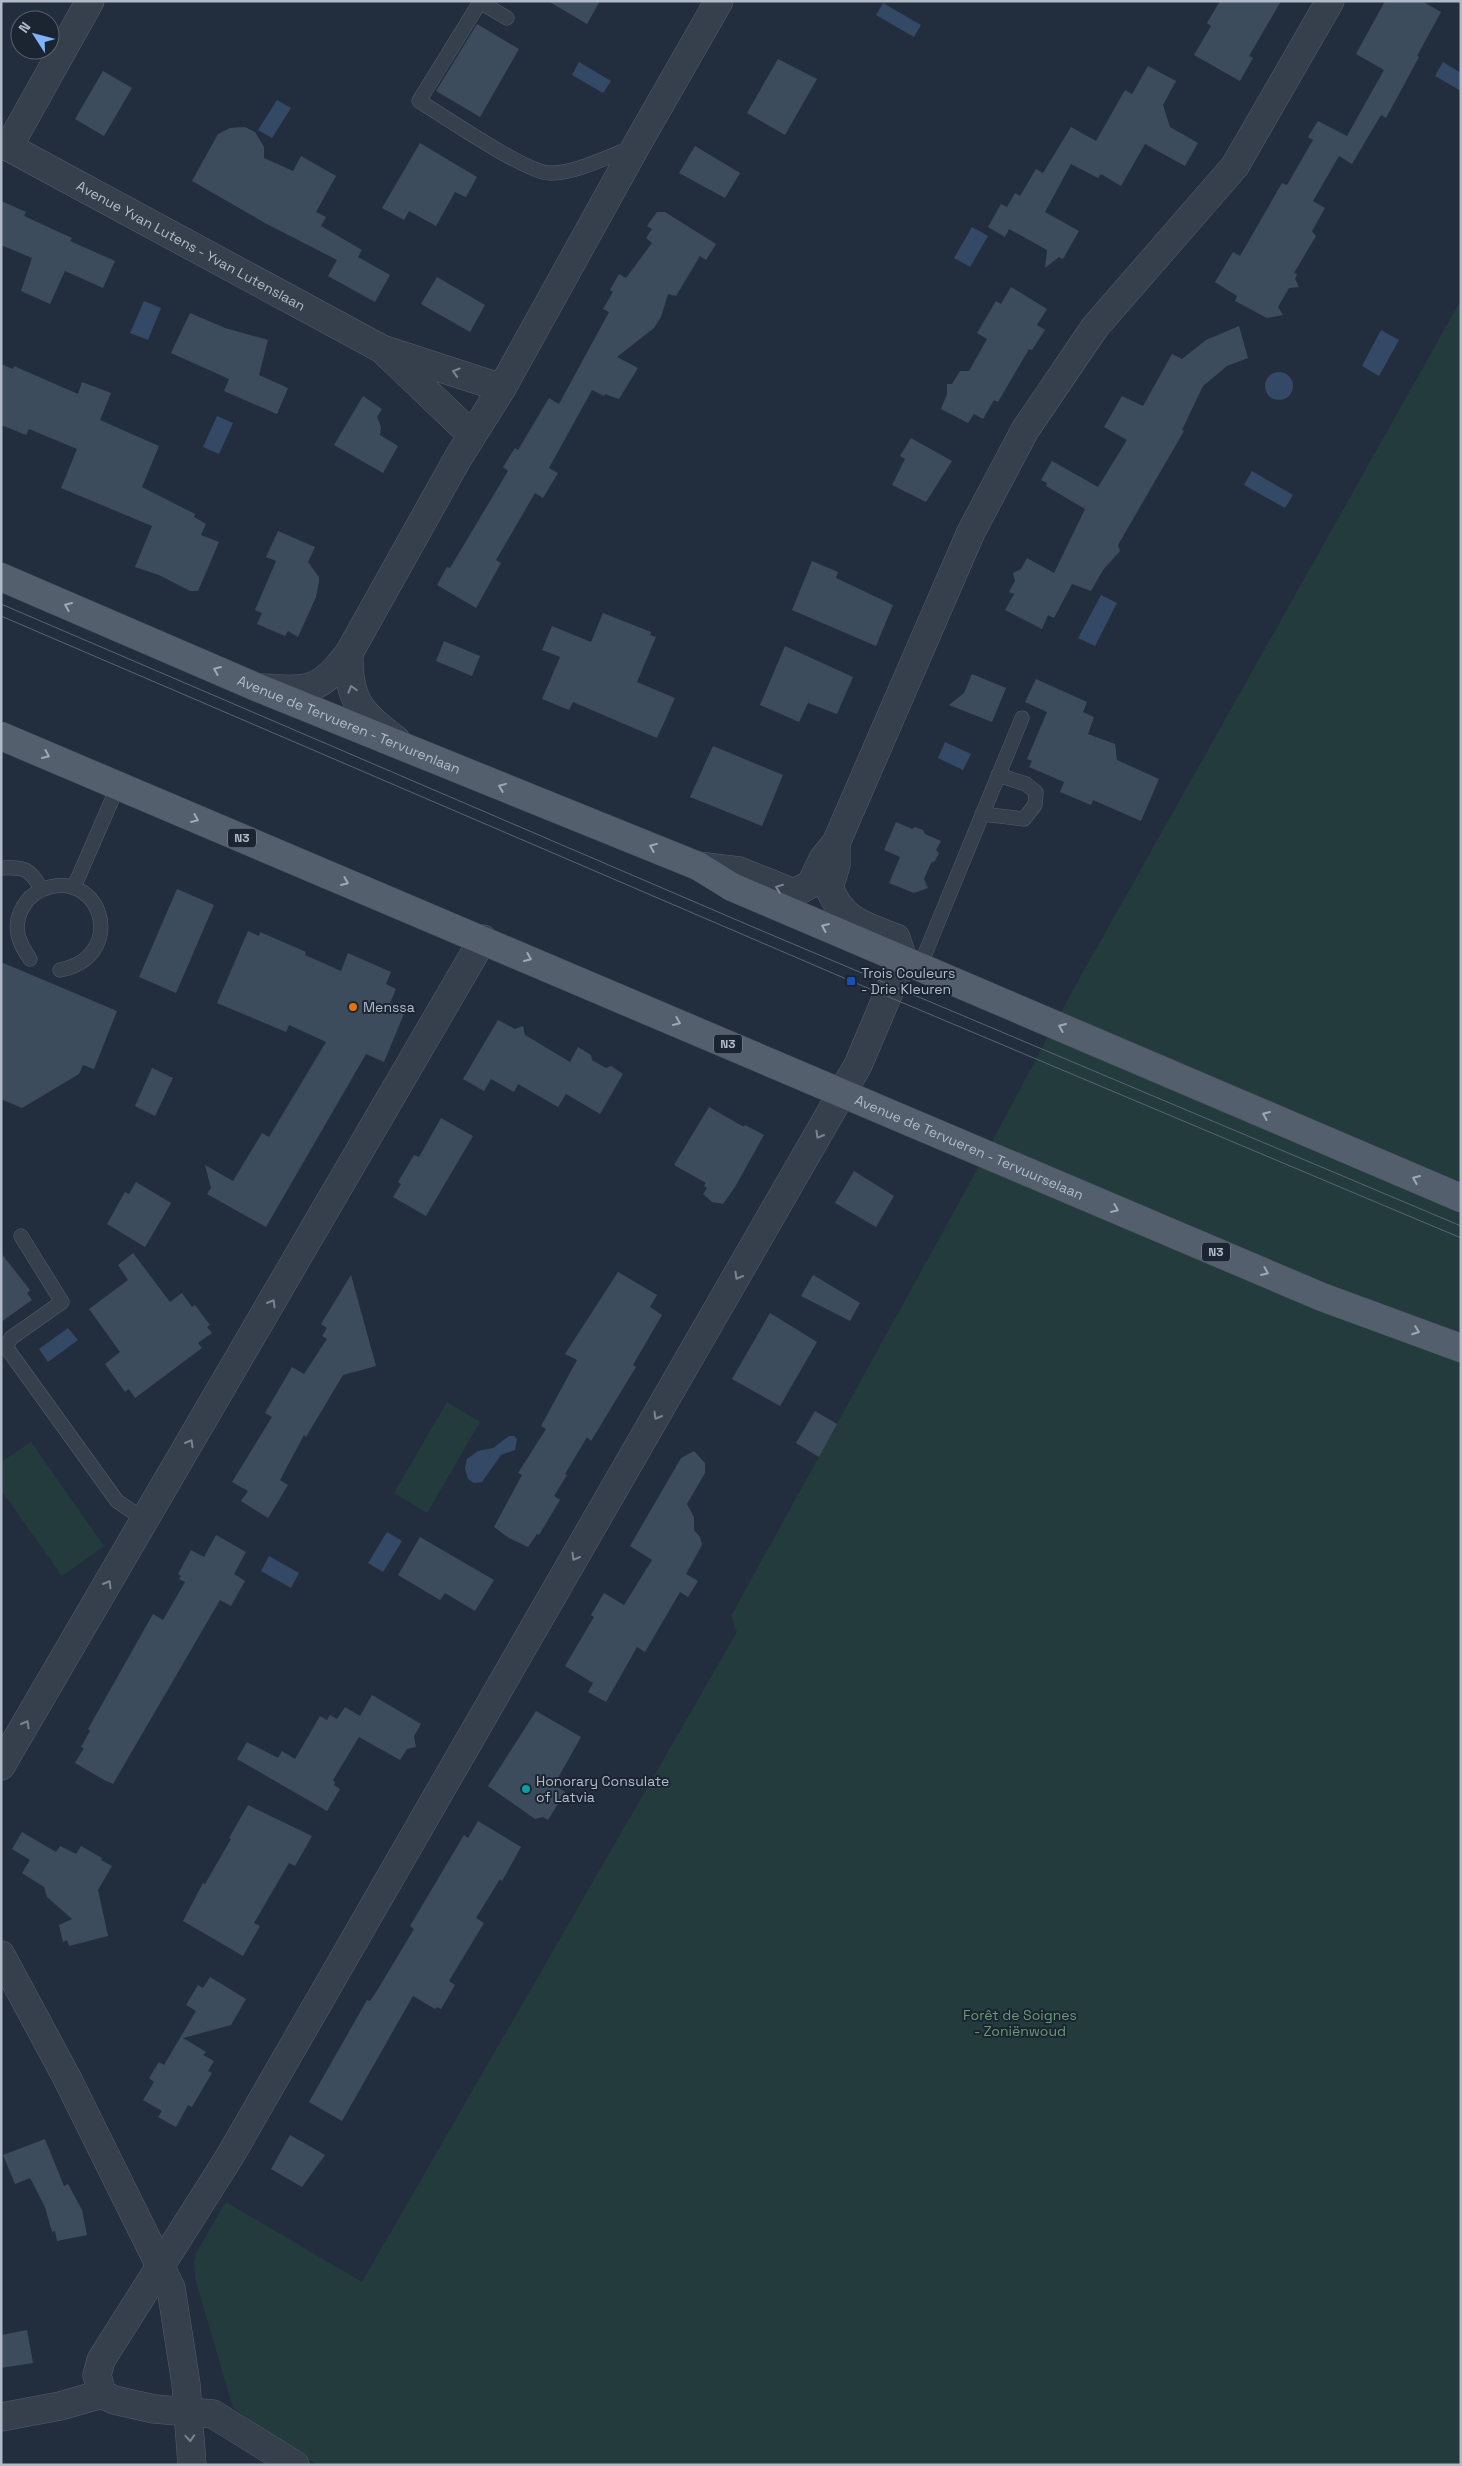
<svg xmlns="http://www.w3.org/2000/svg" width="1462" height="2466" viewBox="0 0 1462 2466" font-family="'Space Grotesk',sans-serif">
<style>
.green{fill:#243b3e}
.water{fill:#344965}
.building{fill:#3d4c5d}
.lines{fill:none;stroke-linecap:round;stroke-linejoin:round}
.lane-casing{stroke:#545d6b;stroke-width:15}
.street-casing{stroke:#545d6b;stroke-width:29}
.primary-casing{stroke:#3f4956;stroke-width:29}
.lane{stroke:#36404d;stroke-width:14}
.street{stroke:#36404d;stroke-width:28}
.primary{stroke:#535f6d;stroke-width:28}
.tram{stroke:#576474;stroke-width:1}
.oneway{stroke:#7a8391}
.oneway2{stroke:#9ea8b7}
.transit-dot{fill:#1a4fb4;stroke:#1b2532;stroke-width:2}
.food-dot{fill:#e8710a;stroke:#1b2532;stroke-width:2}
.culture-dot{fill:#0f9aa8;stroke:#1b2532;stroke-width:2}
.labels{text-anchor:middle;dominant-baseline:central;stroke-width:4;stroke-linejoin:round;paint-order:stroke}
.shield{fill:#1b2532;stroke:#848d9c;stroke-width:1}
.shield-label{font-size:12px;font-weight:bold;fill:#b1bac9}
.street-label{font-size:14px;fill:#b1bac9;stroke:#1b2532}
.poi-label{font-size:14px;fill:#b1bac9;stroke:#1b2532;text-anchor:start}
.park-label{font-size:14px;fill:#679b72;stroke:#1b2532}
</style>
<rect width="100%" height="100%" fill="#222e3d"/>
<!-- green -->
<path class="green" d="M 1461,300 L 1461,2465 L 317,2465 L 233,2408 L 195,2278 L 194,2262 L 196,2253 L 226,2202 L 362,2282 L 737,1632 L 731,1616 L 972,1179 L 1073,990 Z
M 447,1402 L 480,1422 L 427,1513 L 394,1493 Z
M 31,1442 L 104,1546 L 62,1576 L 1,1490 L 1,1462 Z"/>
<!-- water -->
<path class="water" d="M 883,3 L 921,25 L 914,37 L 876,15 Z
M 579,62 L 611,81 L 603,93 L 572,75 Z
M 1443,62 L 1461,73 L 1461,91 L 1435,76 Z
M 277,100 L 291,108 L 272,138 L 258,130 Z
M 972,227 L 988,236 L 970,267 L 954,258 Z
M 144,301 L 161,308 L 148,340 L 130,333 Z
M 1381,330 L 1399,340 L 1379,376 L 1362,366 Z
M1265 386a14 14 0 1 1 28 0a14 14 0 1 1-28 0Z
M 217,416 L 233,423 L 219,454 L 203,447 Z
M 1252,471 L 1293,495 L 1285,508 L 1244,485 Z
M 1101,595 L 1117,603 L 1095,646 L 1078,638 Z
M 945,742 L 971,754 L 963,770 L 938,758 Z
M 68,1328 L 78,1340 L 48,1362 L 39,1349 Z
M 509,1436 L 514,1436 L 517,1439 L 515,1450 L 501,1455 L 482,1482 L 474,1483 L 468,1479 L 465,1468 L 467,1459 L 478,1451 L 493,1448 Z
M 387,1532 L 402,1541 L 383,1572 L 368,1563 Z
M 269,1556 L 299,1573 L 291,1588 L 261,1571 Z"/>
<!-- building -->
<path class="building" d="M 548,1 L 600,1 L 587,24 Z
M 1220,1 L 1281,1 L 1249,56 L 1253,58 L 1240,81 L 1194,55 L 1211,26 L 1207,23 Z
M 1385,1 L 1422,1 L 1441,12 L 1417,56 L 1419,57 L 1386,118 L 1381,115 L 1352,164 L 1339,156 L 1313,201 L 1325,208 L 1312,231 L 1316,236 L 1294,273 L 1297,274 L 1295,279 L 1299,287 L 1289,288 L 1278,307 L 1283,315 L 1267,318 L 1235,301 L 1237,296 L 1215,282 L 1233,252 L 1240,256 L 1282,183 L 1287,185 L 1313,140 L 1308,137 L 1318,121 L 1347,136 L 1384,70 L 1356,54 Z
M 477,24 L 519,49 L 480,117 L 436,91 Z
M 778,59 L 817,79 L 785,135 L 747,113 Z
M 1148,66 L 1176,81 L 1163,105 L 1170,127 L 1198,143 L 1185,166 L 1145,144 L 1121,186 L 1101,174 L 1098,178 L 1071,164 L 1045,212 L 1079,231 L 1063,259 L 1059,257 L 1045,268 L 1047,250 L 1009,229 L 1005,237 L 988,227 L 1001,204 L 1007,207 L 1015,193 L 1020,196 L 1036,169 L 1043,173 L 1071,127 L 1096,141 L 1125,90 L 1132,94 Z
M 103,71 L 132,88 L 104,136 L 75,119 Z
M 245,127 L 255,132 L 264,147 L 264,158 L 293,171 L 301,156 L 336,176 L 316,212 L 326,217 L 321,226 L 362,250 L 358,257 L 390,275 L 375,302 L 328,276 L 337,260 L 265,223 L 192,181 L 218,134 L 230,128 Z
M 420,143 L 477,177 L 466,197 L 455,192 L 436,226 L 409,211 L 404,220 L 382,208 Z
M 695,146 L 740,173 L 725,198 L 679,173 Z
M 1,201 L 26,212 L 24,216 L 72,238 L 70,241 L 115,261 L 103,288 L 65,271 L 50,304 L 21,291 L 32,258 L 1,245 Z
M 657,212 L 665,212 L 716,244 L 706,260 L 700,256 L 676,296 L 668,294 L 661,317 L 654,328 L 617,357 L 638,368 L 619,399 L 605,394 L 604,396 L 592,390 L 549,468 L 558,473 L 543,498 L 535,493 L 496,560 L 501,563 L 476,608 L 437,585 L 447,567 L 450,568 L 508,471 L 503,467 L 515,448 L 518,450 L 549,398 L 559,404 L 609,312 L 603,309 L 613,292 L 610,290 L 619,274 L 626,278 L 652,243 L 646,238 L 652,229 L 647,226 Z
M 437,277 L 485,305 L 470,332 L 421,304 Z
M 1011,287 L 1047,309 L 1037,325 L 1045,330 L 1032,350 L 1029,349 L 998,402 L 994,400 L 983,419 L 974,414 L 968,423 L 941,409 L 947,394 L 947,384 L 952,384 L 960,371 L 969,371 L 987,339 L 977,333 L 996,301 L 1001,304 Z
M 190,313 L 225,328 L 268,340 L 259,375 L 288,388 L 277,414 L 224,391 L 229,379 L 171,353 Z
M 1239,326 L 1248,358 L 1227,366 L 1203,386 L 1182,430 L 1184,431 L 1118,545 L 1120,551 L 1103,570 L 1091,591 L 1072,584 L 1054,618 L 1048,615 L 1042,629 L 1005,610 L 1014,594 L 1009,592 L 1015,581 L 1013,573 L 1021,569 L 1027,558 L 1054,573 L 1085,509 L 1046,486 L 1047,483 L 1041,480 L 1052,461 L 1098,487 L 1127,440 L 1104,427 L 1122,396 L 1143,406 L 1172,354 L 1182,359 L 1206,340 Z
M 1,364 L 13,369 L 14,366 L 78,394 L 82,382 L 111,393 L 100,420 L 159,446 L 142,487 L 195,514 L 194,517 L 206,524 L 201,535 L 219,542 L 198,591 L 190,591 L 159,575 L 135,567 L 152,526 L 61,488 L 77,449 L 29,429 L 26,435 L 1,425 Z
M 363,396 L 382,409 L 377,417 L 381,427 L 380,435 L 398,446 L 383,473 L 334,445 Z
M 911,438 L 952,461 L 926,502 L 892,485 L 905,459 L 900,456 Z
M 278,531 L 315,547 L 308,562 L 319,577 L 319,582 L 316,597 L 298,637 L 288,631 L 285,636 L 257,624 L 262,613 L 255,610 L 276,561 L 266,557 Z
M 812,561 L 838,572 L 836,578 L 893,605 L 876,646 L 792,610 Z
M 603,613 L 651,632 L 650,635 L 656,637 L 637,682 L 675,698 L 657,738 L 573,702 L 569,710 L 542,699 L 560,657 L 542,650 L 552,626 L 591,642 Z
M 444,641 L 480,656 L 472,676 L 436,661 Z
M 785,646 L 853,677 L 837,714 L 808,703 L 799,722 L 760,705 Z
M 972,674 L 1006,688 L 992,722 L 949,705 L 964,693 Z
M 1036,679 L 1087,702 L 1083,712 L 1094,717 L 1088,734 L 1115,744 L 1117,760 L 1159,779 L 1141,821 L 1093,800 L 1091,805 L 1060,792 L 1064,782 L 1029,767 L 1032,761 L 1027,759 L 1047,712 L 1025,702 Z
M 713,746 L 783,775 L 762,826 L 690,797 Z
M 896,822 L 912,829 L 915,827 L 923,830 L 925,834 L 941,841 L 936,850 L 939,853 L 935,861 L 931,863 L 924,879 L 928,888 L 914,893 L 889,883 L 900,857 L 884,850 Z
M 177,889 L 214,905 L 176,993 L 139,977 Z
M 248,931 L 259,936 L 260,932 L 306,952 L 305,955 L 341,971 L 348,953 L 391,972 L 386,984 L 396,989 L 390,1003 L 406,1009 L 384,1062 L 366,1054 L 266,1227 L 207,1194 L 211,1188 L 205,1165 L 233,1181 L 262,1133 L 269,1137 L 326,1042 L 289,1025 L 286,1032 L 217,1003 Z
M 1,962 L 117,1011 L 94,1069 L 83,1065 L 79,1074 L 22,1108 L 1,1099 Z
M 498,1020 L 515,1029 L 523,1026 L 525,1035 L 570,1062 L 578,1047 L 591,1055 L 592,1060 L 606,1068 L 611,1066 L 623,1074 L 600,1114 L 566,1094 L 558,1107 L 518,1084 L 514,1092 L 491,1079 L 484,1091 L 463,1079 Z
M 152,1068 L 173,1078 L 155,1116 L 135,1106 Z
M 709,1107 L 744,1127 L 745,1125 L 764,1135 L 735,1187 L 723,1204 L 712,1202 L 703,1194 L 707,1188 L 704,1186 L 706,1183 L 674,1165 Z
M 441,1118 L 473,1136 L 426,1216 L 393,1197 L 401,1184 L 398,1182 L 414,1155 L 419,1157 Z
M 854,1171 L 894,1196 L 876,1227 L 835,1203 Z
M 136,1182 L 171,1203 L 145,1247 L 107,1224 L 125,1192 L 129,1194 Z
M 1,1253 L 30,1290 L 27,1293 L 32,1300 L 1,1322 Z
M 133,1253 L 170,1302 L 182,1293 L 192,1307 L 195,1305 L 210,1325 L 207,1327 L 212,1333 L 198,1343 L 202,1348 L 135,1398 L 129,1389 L 125,1392 L 105,1364 L 120,1352 L 89,1309 L 128,1280 L 118,1265 Z
M 618,1272 L 657,1295 L 650,1307 L 662,1315 L 633,1365 L 636,1367 L 591,1441 L 587,1437 L 565,1474 L 567,1475 L 554,1496 L 560,1500 L 539,1535 L 537,1534 L 528,1547 L 509,1538 L 494,1527 L 522,1475 L 518,1473 L 546,1429 L 541,1426 L 577,1360 L 565,1354 Z
M 351,1275 L 376,1366 L 343,1375 L 306,1437 L 304,1435 L 280,1480 L 288,1485 L 268,1518 L 241,1501 L 248,1491 L 232,1482 L 272,1417 L 265,1413 L 292,1367 L 304,1374 L 327,1339 L 322,1336 L 327,1328 L 321,1324 Z
M 813,1275 L 860,1303 L 850,1321 L 801,1296 Z
M 770,1313 L 817,1342 L 780,1406 L 732,1379 Z
M 815,1411 L 837,1424 L 819,1457 L 796,1443 Z
M 694,1451 L 705,1463 L 705,1473 L 687,1504 L 694,1517 L 694,1530 L 700,1537 L 702,1545 L 686,1574 L 698,1581 L 688,1597 L 680,1592 L 645,1652 L 637,1647 L 606,1702 L 588,1692 L 593,1683 L 565,1666 L 594,1617 L 591,1615 L 604,1593 L 624,1605 L 652,1560 L 630,1546 L 681,1458 Z
M 216,1535 L 246,1552 L 234,1574 L 245,1581 L 231,1606 L 220,1600 L 113,1784 L 104,1780 L 75,1763 L 84,1748 L 81,1747 L 90,1731 L 88,1729 L 153,1614 L 163,1620 L 185,1582 L 179,1579 L 181,1576 L 178,1574 L 191,1550 L 204,1557 Z
M 420,1537 L 494,1580 L 475,1611 L 445,1593 L 440,1600 L 398,1575 Z
M 372,1695 L 421,1724 L 414,1736 L 416,1747 L 407,1749 L 400,1760 L 359,1737 L 333,1780 L 335,1782 L 334,1785 L 340,1789 L 327,1811 L 237,1759 L 247,1742 L 278,1758 L 282,1751 L 295,1759 L 320,1716 L 327,1720 L 330,1715 L 337,1719 L 345,1707 L 360,1716 Z
M 536,1711 L 581,1737 L 554,1785 L 565,1792 L 548,1820 L 543,1817 L 535,1819 L 488,1786 Z
M 248,1805 L 312,1836 L 295,1866 L 289,1863 L 254,1923 L 260,1926 L 243,1956 L 183,1921 L 203,1883 L 205,1884 L 231,1839 L 229,1838 Z
M 478,1821 L 521,1847 L 502,1881 L 500,1879 L 476,1918 L 484,1923 L 449,1981 L 455,1985 L 441,2009 L 437,2007 L 435,2009 L 413,1996 L 342,2121 L 309,2102 L 367,2000 L 370,2001 L 378,1989 L 414,1929 L 410,1926 L 464,1835 L 468,1838 Z
M 22,1832 L 56,1852 L 60,1846 L 76,1854 L 81,1846 L 102,1858 L 101,1860 L 112,1866 L 98,1890 L 108,1936 L 69,1946 L 67,1940 L 63,1942 L 59,1925 L 72,1919 L 47,1897 L 44,1887 L 22,1873 L 30,1860 L 12,1849 Z
M 210,1977 L 246,1999 L 231,2025 L 183,2038 L 206,2052 L 203,2055 L 214,2061 L 208,2071 L 212,2073 L 203,2088 L 192,2107 L 188,2105 L 176,2127 L 158,2117 L 162,2111 L 143,2100 L 154,2082 L 149,2078 L 159,2062 L 164,2065 L 196,2011 L 186,2005 L 198,1985 L 203,1988 Z
M 290,2135 L 325,2155 L 302,2187 L 271,2169 Z
M 45,2139 L 64,2186 L 68,2184 L 82,2210 L 87,2235 L 57,2241 L 55,2231 L 52,2232 L 45,2207 L 30,2178 L 15,2184 L 3,2155 Z
M 27,2330 L 33,2363 L 1,2368 L 1,2335 Z"/>
<g class="lines">
<defs>
<path id="lane" d="M 507,18 L 480,2 L 419,101 C 444,116 525,172 549,173 C 575,174 609,156 633,147
M 982,814 L 1024,819 L 1035,805 L 1036,792 L 1026,784 L 998,775
M 1,868 C 26,867 28,868 42,889
M 74,887 L 118,786
M 30,959 C 18,942 12,926 23,907 C 29,896 38,890 50,887 C 104,874 126,957 60,970
M 920,966 L 1022,718
M 21,1236 L 62,1302 L 11,1338 L 6,1347 L 117,1501 L 145,1520"/>
<g id="street">
<path id="s1" d="M 1,143 L 382,349 L 502,388"/>
<path d="M 9,146 L 90,1"/>
<path d="M 385,352 L 472,435"/>
<path d="M 349,653 C 348,701 360,712 396,740"/>
<path d="M 262,688 C 309,691 319,692 349,653 L 458,458 L 502,388 L 636,146 L 719,1"/>
<path d="M 698,866 L 739,871 L 794,893 L 811,884 L 823,859 L 836,843 L 971,532 L 1025,430 L 1095,327 L 1235,166 L 1330,1"/>
<path d="M 1,1766 L 483,939"/>
<path d="M 1,1955 L 67,2078 L 171,2288 L 186,2384 L 192,2465"/>
<path d="M 1,2417 L 60,2406 L 102,2394"/>
<path d="M 295,2465 L 213,2414 L 154,2409 L 114,2400 L 102,2394 L 97,2375 L 101,2360 L 230,2156 L 858,1065 L 903,959 L 896,938 C 864,925 844,923 829,888 L 836,865 L 836,843"/>
</g>
<g id="primary">
<path id="s2" d="M 1,577 L 256,687 L 698,866 L 732,887 L 1461,1198"/>
<path id="s3" d="M 1,736 L 1322,1297 L 1461,1348"/>
</g>
</defs>
<!-- lane casing -->
<use href="#lane" class="lane-casing"/>
<!-- street casing -->
<use href="#street" class="street-casing"/>
<!-- primary casing -->
<use href="#primary" class="primary-casing"/>
<!-- lane -->
<use href="#lane" class="lane"/>
<!-- street -->
<use href="#street" class="street"/>
<!-- primary -->
<use href="#primary" class="primary"/>
<!-- tram -->
<path class="tram" d="M 1,604 L 753,927 L 1461,1226
M 1,616 L 851,981 L 1461,1238"/>
</g>
<!-- one-way arrows -->
<defs><path id="oneway-chevron" d="M-2-3.5L2.5 0L-2 3.5" fill="none" stroke-width="1.6" stroke-linecap="round" stroke-linejoin="round" transform="scale(1.25)"/></defs>
<g class="oneway">
<use href="#oneway-chevron" transform="translate(456 372) rotate(-163)"/>
<use href="#oneway-chevron" transform="translate(352 689) rotate(-106)"/>
<use href="#oneway-chevron" transform="translate(779 888) rotate(-159)"/>
<use href="#oneway-chevron" transform="translate(819 1135) rotate(120)"/>
<use href="#oneway-chevron" transform="translate(738 1276) rotate(120)"/>
<use href="#oneway-chevron" transform="translate(272 1303) rotate(-60)"/>
<use href="#oneway-chevron" transform="translate(657 1416) rotate(120)"/>
<use href="#oneway-chevron" transform="translate(190 1443) rotate(-60)"/>
<use href="#oneway-chevron" transform="translate(575 1557) rotate(120)"/>
<use href="#oneway-chevron" transform="translate(108 1584) rotate(-60)"/>
<use href="#oneway-chevron" transform="translate(26 1724) rotate(-60)"/>
<use href="#oneway-chevron" transform="translate(190 2438) rotate(86)"/>
</g>
<g class="oneway2">
<use href="#oneway-chevron" transform="translate(68 606) rotate(-157)"/>
<use href="#oneway-chevron" transform="translate(217 670) rotate(-157)"/>
<use href="#oneway-chevron" transform="translate(46 755) rotate(24)"/>
<use href="#oneway-chevron" transform="translate(502 787) rotate(-158)"/>
<use href="#oneway-chevron" transform="translate(195 819) rotate(23)"/>
<use href="#oneway-chevron" transform="translate(653 847) rotate(-158)"/>
<use href="#oneway-chevron" transform="translate(345 882) rotate(23)"/>
<use href="#oneway-chevron" transform="translate(825 927) rotate(-157)"/>
<use href="#oneway-chevron" transform="translate(528 958) rotate(23)"/>
<use href="#oneway-chevron" transform="translate(677 1022) rotate(23)"/>
<use href="#oneway-chevron" transform="translate(1062 1027) rotate(-157)"/>
<use href="#oneway-chevron" transform="translate(1266 1115) rotate(-157)"/>
<use href="#oneway-chevron" transform="translate(1416 1179) rotate(-157)"/>
<use href="#oneway-chevron" transform="translate(1115 1209) rotate(23)"/>
<use href="#oneway-chevron" transform="translate(1265 1272) rotate(23)"/>
<use href="#oneway-chevron" transform="translate(1416 1331) rotate(20)"/>
</g>
<!-- markers -->
<rect class="transit-dot" x="846" y="976" width="10" height="10" rx="2.5"/>
<circle class="food-dot" cx="353" cy="1007" r="5"/>
<circle class="culture-dot" cx="526" cy="1789" r="5"/>
<g class="labels">
<!-- shield labels -->
<g class="shield">
<rect x="228" y="828.5" width="28" height="19" rx="4"/>
<rect x="714" y="1034.5" width="28" height="19" rx="4"/>
<rect x="1202" y="1242.5" width="28" height="19" rx="4"/>
</g>
<g class="shield-label">
<text x="242" y="838">N3</text>
<text x="728" y="1044">N3</text>
<text x="1216" y="1252">N3</text>
</g>
<!-- street labels -->
<g class="street-label">
<text stroke="none"><textPath href="#s1" startOffset="216">Avenue Yvan Lutens - Yvan Lutenslaan</textPath></text>
<text stroke="none"><textPath href="#s2" startOffset="378">Avenue de Tervueren - Tervurenlaan</textPath></text>
<text stroke="none"><textPath href="#s3" startOffset="1052">Avenue de Tervueren - Tervuurselaan</textPath></text>
</g>
<!-- poi labels -->
<g class="poi-label">
<text x="861" y="973">Trois Couleurs<tspan x="861" dy="16">- Drie Kleuren</tspan></text>
<text x="363" y="1007">Menssa</text>
<text x="536" y="1781">Honorary Consulate<tspan x="536" dy="16">of Latvia</tspan></text>
</g>
<!-- park labels -->
<g class="park-label">
<text x="1020" y="2015">Forêt de Soignes<tspan x="1020" dy="16">- Zoniënwoud</tspan></text>
</g>
</g>
<!-- border -->
<rect width="1462" height="2466" fill="none" stroke="#b1bac9" stroke-width="5"/>
<!-- north arrow -->
<g transform="translate(35 35) rotate(306)"><circle r="24" fill="#1b2532" stroke="#57616e"/>
<path d="M0-4L9 19L0 12L-9 19Z" fill="#81b3fd"/>
<text y="-8" font-size="14" font-weight="bold" text-anchor="middle" fill="#b1bac9">N</text>
</g>
</svg>
